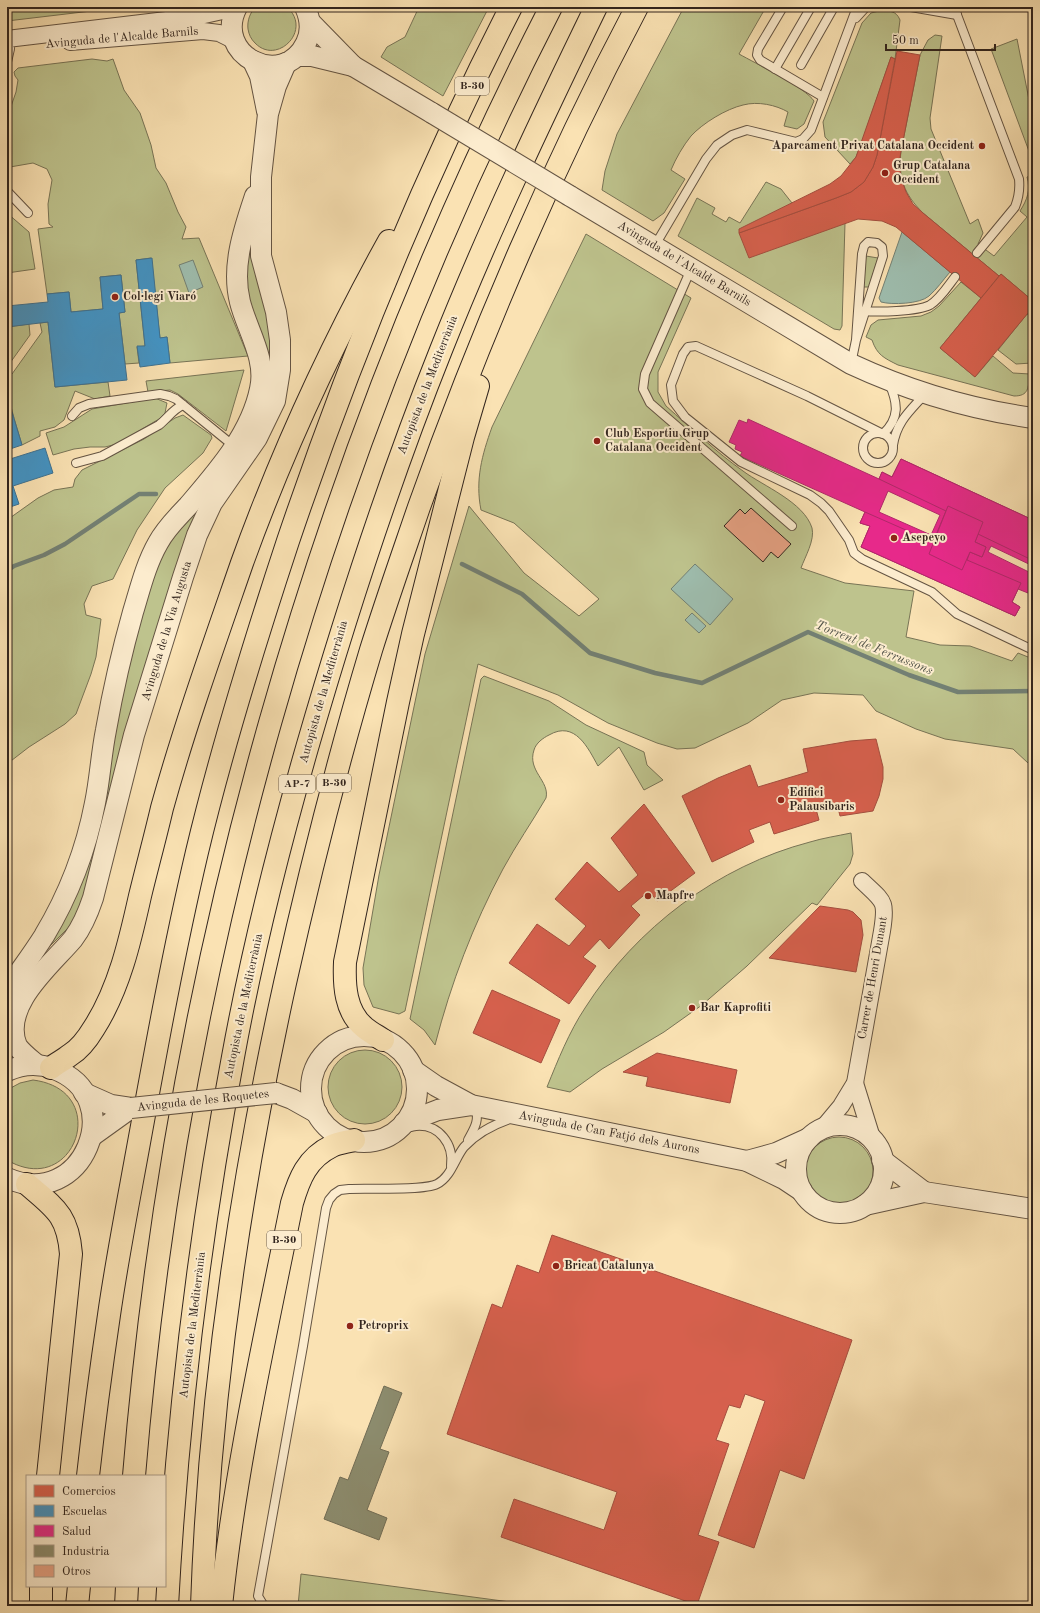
<svg xmlns="http://www.w3.org/2000/svg" width="1040" height="1613" font-family="'Old Standard TT',serif">
	<rect width="100%" height="100%" fill="#fae2b3"/>
	<filter id="stains"><feTurbulence type="fractalNoise" baseFrequency=".005" numOctaves="4"/><feColorMatrix values="0 0 0 0 .2 0 0 0 0 .09 0 0 0 0 .02 0 0 0 .5 -.17"/></filter>
	<radialGradient id="worn" r=".72"><stop offset=".6" stop-color="#630" stop-opacity="0"/><stop offset="1" stop-color="#630" stop-opacity=".3"/></radialGradient>
	<g fill="#bec38d" stroke="#787456">
		<path d="M 7,7 L 125,7 L 7,21 Z"/>
		<path d="M 256,7 L 287,7 C 313,30 277,66 255,43 C 251,39 249,35 248,29 C 247,21 250,12 256,7 Z"/>
		<path d="M 419,7 L 489,7 L 443,96 L 381,57 L 387,47 L 405,37 Z"/>
		<path d="M 684,7 L 766,7 L 739,54 C 755,63 806,88 814,101 L 804,124 L 797,129 L 784,126 L 788,112 C 776,105 758,101 743,105 C 726,109 703,123 691,136 C 683,146 676,158 671,170 L 685,179 L 664,213 L 653,221 L 602,190 L 605,171 L 617,134 Z"/>
		<path d="M 879,11 C 889,11 896,10 900,20 L 895,59 L 891,57 L 863,139 L 856,157 L 850,164 L 825,137 L 823,122 L 862,23 L 871,13 Z"/>
		<path d="M 935,35 L 942,36 L 930,118 L 931,129 L 970,224 L 978,219 L 983,233 L 978,244 L 994,256 L 1027,217 L 1020,211 C 1027,200 1031,190 1027,177 L 1033,175 L 1033,301 L 1001,274 L 999,276 L 923,213 C 904,194 898,178 901,151 L 920,55 L 928,40 Z"/>
		<path d="M 1017,39 L 1033,120 L 1033,162 L 991,49 Z"/>
		<path d="M 92,59 L 107,61 L 113,59 L 124,90 L 140,113 L 151,145 L 156,168 L 166,183 L 178,212 L 186,227 L 182,239 L 199,238 L 248,356 L 170,363 L 167,337 L 160,338 L 151,258 L 136,260 L 145,346 L 137,347 L 139,363 L 125,364 L 119,313 L 125,312 L 121,275 L 100,277 L 103,309 L 71,312 L 69,292 L 47,294 L 38,229 L 53,227 L 49,224 L 48,204 L 52,180 L 47,169 L 33,163 L 10,167 L 7,166 L 7,118 L 16,92 L 18,80 L 15,76 L 14,72 L 18,68 Z"/>
		<path d="M 766,182 L 781,189 L 792,203 L 845,223 L 842,326 L 840,330 L 834,329 L 678,236 L 697,198 L 715,208 L 712,214 L 726,222 L 729,217 L 740,223 Z"/>
		<path d="M 7,213 L 29,232 L 35,269 L 7,273 Z"/>
		<path d="M 586,234 L 691,298 L 658,372 L 658,392 L 666,406 C 691,428 716,452 743,471 C 763,486 804,502 812,528 C 815,540 805,557 801,568 L 845,583 L 914,591 L 906,637 L 940,645 L 970,646 L 1012,661 L 1018,653 L 1033,659 L 1033,757 L 1028,763 L 1013,749 L 945,739 L 916,729 L 876,711 L 863,695 L 814,693 L 782,700 L 748,723 L 695,748 L 677,749 L 657,743 L 608,723 L 558,695 L 478,664 L 405,1011 L 399,1014 L 373,1007 L 364,985 L 363,968 L 379,875 L 425,654 L 469,506 L 524,573 L 579,616 L 599,599 L 514,523 L 481,510 C 475,480 482,455 492,427 Z"/>
		<path d="M 253,235 L 270,321 L 270,383 L 250,309 L 244,271 Z"/>
		<path d="M 866,256 L 878,258 L 869,287 L 862,287 Z"/>
		<path d="M 961,282 L 981,298 L 940,348 L 975,377 L 993,356 L 1013,373 L 1030,374 C 1028,388 1029,396 1014,396 L 898,365 C 884,358 877,355 872,340 L 866,337 L 871,325 L 878,320 L 921,316 L 931,312 L 939,306 Z"/>
		<path d="M 1027,314 L 1033,319 L 1033,358 L 1032,363 L 1016,364 L 998,350 Z"/>
		<path d="M 48,322 L 55,387 L 108,382 L 110,396 L 95,399 L 75,391 L 64,420 L 55,427 L 40,431 L 40,436 L 22,445 C 15,421 7,399 7,374 L 12,374 L 42,332 L 40,323 Z"/>
		<path d="M 29,324 L 30,335 L 10,363 L 7,363 L 7,327 Z"/>
		<path d="M 244,370 L 226,431 L 178,394 L 170,390 L 148,392 L 146,381 Z"/>
		<path d="M 155,398 L 167,403 L 165,413 L 159,419 L 117,444 L 105,447 L 90,447 L 74,449 L 53,455 L 46,433 L 64,427 L 92,409 Z"/>
		<path d="M 183,415 L 211,435 L 212,438 L 203,453 L 165,488 L 137,530 L 113,579 L 92,586 L 84,604 L 86,615 L 101,619 L 96,657 L 91,674 L 76,714 L 65,724 L 29,747 L 7,764 L 7,520 L 38,498 L 54,490 L 73,487 L 75,479 L 82,470 L 144,439 L 175,418 Z"/>
		<path d="M 210,491 L 85,894 L 75,917 L 69,927 L 43,953 L 63,917 L 127,664 L 164,542 Z"/>
		<path d="M 484,676 L 549,701 L 586,725 L 644,752 L 647,765 L 663,780 L 644,790 L 619,747 L 598,766 C 588,748 575,720 549,735 C 543,738 536,743 534,750 C 527,771 550,781 546,798 C 532,822 516,845 503,869 C 473,925 451,983 435,1045 L 424,1030 L 410,1019 L 481,679 Z"/>
		<path d="M 851,833 L 853,854 L 850,864 L 817,905 L 812,903 L 747,966 L 702,1005 L 664,1032 L 602,1069 L 570,1092 L 547,1087 C 558,1060 569,1032 585,1008 C 636,928 718,866 810,842 C 823,838 837,836 851,833 Z"/>
		<circle cx="365" cy="1087" r="37"/>
		<path d="M 33,1080 C 113,1090 75,1200 7,1160 L 7,1090 L 20,1083 Z"/>
		<circle cx="839" cy="1171" r="34"/>
		<path d="M 301,1574 L 540,1606 L 298,1606 Z"/>
	</g>
	<g fill="#9ebdae" stroke="#738074">
		<path d="M 902,232 L 950,272 C 943,280 937,289 929,296 C 920,304 892,305 881,302 L 879,298 Z"/>
		<path d="M 193,260 L 203,287 L 189,293 L 179,265 Z"/>
		<path d="M 695,564 L 733,599 L 710,625 L 671,589 Z"/>
		<path d="M 692,613 L 706,626 L 699,633 L 685,620 Z"/>
	</g>
	<g fill="#d6604d" stroke="#a54e3f">
		<path d="M 897,51 L 920,55 L 901,151 L 899,164 L 901,178 L 906,192 L 913,204 L 923,213 L 999,276 L 981,298 L 896,227 L 882,221 L 858,219 L 749,258 L 739,233 L 836,198 L 851,192 L 864,182 L 873,167 L 877,155 Z"/>
		<path d="M 891,57 L 895,59 L 877,155 L 873,167 L 864,182 L 851,192 L 836,198 L 739,233 L 739,229 L 830,184 L 841,176 L 856,157 Z"/>
		<path d="M 1001,274 L 1033,301 L 1033,307 L 975,377 L 940,348 Z"/>
		<path d="M 876,739 L 883,767 L 883,779 L 879,796 L 873,811 L 840,816 L 837,804 L 816,809 L 819,820 L 774,834 L 770,822 L 749,830 L 754,842 L 712,862 L 682,796 L 718,778 L 750,765 L 758,787 L 808,772 L 803,749 L 850,741 Z"/>
		<path d="M 644,804 L 695,873 L 657,901 L 649,891 L 631,906 L 640,915 L 609,949 L 600,939 L 583,957 L 596,966 L 569,1004 L 509,963 L 537,924 L 569,946 L 586,926 L 555,899 L 587,862 L 619,892 L 638,875 L 611,838 Z"/>
		<path d="M 820,906 L 848,910 L 853,912 L 861,920 L 863,935 L 856,972 L 769,958 Z"/>
		<path d="M 492,990 L 560,1020 L 541,1063 L 473,1033 Z"/>
		<path d="M 657,1053 L 737,1070 L 730,1103 L 646,1086 L 648,1077 L 623,1072 Z"/>
		<path d="M 552,1235 L 852,1340 L 804,1479 L 780,1470 L 754,1548 L 718,1535 L 765,1401 L 745,1394 L 740,1408 L 729,1405 L 716,1440 L 729,1444 L 698,1535 L 719,1542 L 697,1605 L 501,1537 L 514,1499 L 604,1530 L 617,1492 L 447,1434 L 492,1304 L 502,1308 L 517,1265 L 539,1273 Z"/>
	</g>
	<g fill="#4393c3" stroke="#3e7292">
		<path d="M 152,258 L 160,338 L 167,337 L 170,363 L 140,367 L 137,346 L 145,346 L 136,260 Z"/>
		<path d="M 121,275 L 125,312 L 119,313 L 127,380 L 55,387 L 48,322 L 7,327 L 7,306 L 48,302 L 47,294 L 69,292 L 71,312 L 103,309 L 100,277 Z"/>
		<path d="M 12,412 L 22,445 L 7,450 L 7,414 Z"/>
		<path d="M 45,448 L 53,473 L 13,486 L 19,504 L 7,508 L 7,460 Z"/>
	</g>
	<g fill="#e7298a" stroke="#b1286a" fill-rule="evenodd">
		<path d="M 748,419 L 879,479 L 882,472 L 892,477 L 901,459 L 1033,520 L 1033,566 L 991,546 L 988,552 L 1033,574 L 1033,595 L 1018,589 L 1012,602 L 1020,607 L 1015,616 L 861,547 L 870,526 L 860,523 L 865,512 L 740,456 L 742,452 L 735,449 L 736,445 L 729,442 L 739,420 L 747,423 ZM 888,491 L 940,515 L 931,535 L 879,512 Z"/>
		<path d="M 901,459 L 1033,520 L 1032,560 L 978,534 L 975,542 L 986,547 L 982,557 L 970,552 L 967,560 L 1021,583 L 1012,602 L 1020,607 L 1015,616 L 861,547 L 870,526 L 860,523 L 865,512 L 933,542 L 946,511 L 879,479 L 882,472 L 892,477 Z"/>
		<path d="M 948,506 L 983,522 L 975,542 L 986,547 L 982,557 L 970,552 L 962,570 L 929,554 Z"/>
	</g>
	<path fill="#8c8c6e" stroke="#716d56" d="M 384,1386 L 402,1393 L 380,1449 L 389,1452 L 367,1510 L 387,1518 L 379,1540 L 324,1519 L 340,1477 L 348,1480 Z"/>
	<g fill="none" stroke-linecap="round" stroke-linejoin="round">
		<g stroke="#738074" stroke-width="4.5">
			<path d="M 462,564 L 522,594 L 590,653 L 655,673 L 702,683 L 808,632 L 909,675 L 958,692 L 1033,691"/>
			<path d="M 7,571 L 14,566 L 44,555 L 65,544 L 139,494 L 156,494"/>
		</g>
	</g>
	<path fill="#e7a284" stroke="#32251e" d="M 751,508 L 791,544 L 778,558 L 771,552 L 763,562 L 724,526 L 740,509 L 745,514 Z"/>
	<g fill="none" stroke-linecap="round" stroke-linejoin="round">
		<defs>
			<g id="service">
				<path d="M 783,7 L 758,49 L 757,55 L 760,60 L 823,97"/>
				<path d="M 911,7 L 957,15"/>
				<path d="M 954,7 L 1019,179 C 1020,189 1019,197 1015,207 L 977,253"/>
				<path d="M 856,18 L 866,7"/>
				<path d="M 7,62 L 10,49"/>
				<path d="M 801,65 L 834,7"/>
				<path d="M 775,69 L 811,7"/>
				<path d="M 7,191 L 28,213"/>
				<path d="M 654,247 L 706,159 L 717,145 L 732,135 L 747,130 L 796,142 L 803,139 L 811,130 L 857,7"/>
				<path d="M 691,269 L 645,374 L 643,389 L 650,403 L 792,526"/>
				<path d="M 862,311 C 878,312 916,312 930,305 C 940,299 948,286 955,277"/>
				<path d="M 851,364 L 856,340 L 883,256 L 882,247 L 877,243 L 868,242 L 864,246 L 862,254 L 856,340"/>
				<path d="M 889,383 C 898,403 900,418 883,434 L 807,396 L 696,346 L 688,347 L 683,354 L 671,385 L 673,401 L 685,417 L 741,462 L 810,495 L 821,503 L 829,511 L 849,540 L 854,553 L 862,559 L 932,592 L 957,614 L 1033,650"/>
				<path d="M 72,416 L 79,408 L 89,404 L 160,394 L 169,396 L 176,399 L 235,447"/>
				<circle cx="878" cy="448" r="15"/>
				<path d="M 893,445 C 897,421 910,411 925,394"/>
				<path d="M 76,463 L 102,456 L 159,425 C 168,418 173,409 183,405"/>
				<path d="M 389,1135 C 398,1131 406,1127 416,1126 C 439,1124 454,1144 451,1166"/>
				<path d="M 468,1140 C 475,1127 479,1122 476,1106"/>
				<path d="M 264,1606 L 258,1596 L 303,1346 L 326,1208 L 329,1200 L 334,1194 L 340,1190 L 349,1189 C 367,1188 423,1191 437,1184 C 451,1177 455,1158 464,1147 C 478,1132 494,1124 513,1118"/>
			</g>
			<g id="minor">
				<path d="M 7,39 L 200,16 L 236,8"/>
				<path d="M 70,42 L 203,31 L 219,33 L 235,41"/>
				<path d="M 855,1083 L 873,1141"/>
				<path d="M 821,1130 L 841,1106 L 855,1083 L 882,931 C 887,900 884,902 862,881"/>
			</g>
			<g id="tertiary">
				<path d="M 237,7 C 212,55 283,91 306,43 C 312,31 310,18 305,7"/>
				<path d="M 310,22 L 353,66 L 432,113"/>
				<path d="M 297,56 L 312,56 L 353,66"/>
				<path d="M 253,61 L 260,76 L 267,111"/>
				<path d="M 570,196 L 851,364 C 909,391 969,409 1033,418"/>
				<path d="M 7,990 C 19,972 32,955 44,936 C 68,896 86,850 95,803 C 100,779 101,755 106,730 C 113,690 122,651 133,612 C 140,589 146,564 158,543 C 166,528 177,518 188,506 C 217,472 251,434 260,389 C 267,359 247,330 240,302 C 231,266 244,229 255,196"/>
				<circle cx="364" cy="1089" r="53"/>
				<path d="M 37,1065 C 30,1059 22,1053 17,1046 C 0,1006 51,965 73,939 C 82,927 88,913 93,898 L 134,735 L 183,577 L 197,535 L 212,503 L 257,438 L 275,401 L 280,370 L 280,340 L 276,312 L 261,256 L 261,177 L 268,114 L 276,86 L 286,63"/>
				<path d="M 413,1070 L 436,1086 L 471,1105 L 747,1161 L 784,1179 L 802,1191"/>
				<path d="M 7,1071 C 22,1064 39,1063 54,1069 C 130,1097 83,1212 7,1178"/>
				<path d="M 84,1093 L 111,1105 L 131,1108"/>
				<path d="M 276,1093 L 292,1099 L 317,1113"/>
				<path d="M 404,1123 L 438,1110 L 471,1105"/>
				<circle cx="840" cy="1169" r="44"/>
				<path d="M 92,1136 L 131,1108"/>
				<path d="M 882,1160 L 924,1192"/>
				<path d="M 747,1161 L 776,1153 L 809,1138"/>
				<path d="M 865,1205 L 924,1192 L 1033,1209"/>
			</g>
			<g id="trunk">
				<path d="M 383,1040 C 377,1036 370,1032 365,1028 C 345,1012 344,985 345,962 L 398,702 L 413,634 L 463,437 L 478,386"/>
				<path d="M 51,1068 C 57,1063 64,1060 70,1055 C 80,1049 88,1038 94,1028 C 119,989 130,941 140,896 C 147,867 155,838 162,808 C 185,725 214,644 242,563 C 282,452 332,344 389,241"/>
				<path d="M 27,1184 C 55,1208 68,1215 71,1254 L 48,1476"/>
				<path d="M 88,1476 C 94,1422 101,1369 109,1315 C 117,1259 128,1203 138,1148 C 156,1049 174,950 197,852 C 222,747 254,644 288,541 C 350,358 423,179 511,7"/>
				<path d="M 41,1606 L 41,1586"/>
				<path d="M 77,1606 L 79,1586"/>
				<path d="M 202,1606 C 209,1396 240,1188 285,983 C 310,871 338,760 371,650 C 386,602 403,554 419,507 C 480,335 552,168 637,7"/>
				<path d="M 221,1606 C 235,1470 265,1337 292,1203 C 299,1179 307,1158 332,1146 C 338,1143 347,1142 354,1140"/>
			</g>
			<g id="motorway">
				<path d="M 134,1476 C 176,966 317,463 551,7"/>
				<path d="M 126,1606 L 127,1586"/>
				<path d="M 167,1606 C 177,1422 199,1238 233,1057 C 252,953 278,849 307,748 C 346,613 389,480 441,350 C 487,234 541,120 596,7"/>
			</g>
		</defs>
		<use href="#service" stroke="#645443" stroke-width="10"/>
		<use href="#minor" stroke="#645443" stroke-width="18"/>
		<use href="#tertiary" stroke="#645443" stroke-width="22"/>
		<use href="#trunk" stroke="#32251e" stroke-width="24"/>
		<use href="#motorway" stroke="#32251e" stroke-width="24"/>
		<use href="#service" stroke="#fcecce" stroke-width="8"/>
		<use href="#minor" stroke="#fcecce" stroke-width="16"/>
		<use href="#tertiary" stroke="#fcecce" stroke-width="20"/>
		<use href="#trunk" stroke="#fae2b3" stroke-width="22"/>
		<use href="#motorway" stroke="#fae2b3" stroke-width="22"/>
		<defs>
			<g id="tertiary-bridge">
				<path d="M 432,113 L 570,196"/>
				<path d="M 131,1108 L 276,1093"/>
			</g>
		</defs>
		<use href="#tertiary-bridge" stroke="#645443" stroke-width="22" stroke-linecap="butt"/>
		<use href="#tertiary-bridge" stroke="#fcecce" stroke-width="20"/>
	</g>
	<g fill="#8f2418" stroke="#fcecce" stroke-width="1.5">
		<circle cx="982" cy="146" r="4"/>
		<circle cx="885" cy="173" r="4"/>
		<circle cx="115" cy="297" r="4"/>
		<circle cx="597" cy="441" r="4"/>
		<circle cx="894" cy="538" r="4"/>
		<circle cx="781" cy="800" r="4"/>
		<circle cx="648" cy="896" r="4"/>
		<circle cx="692" cy="1008" r="4"/>
		<circle cx="556" cy="1266" r="4"/>
		<circle cx="350" cy="1326" r="4"/>
	</g>
	<g text-anchor="middle" dominant-baseline="central" stroke-width="4" stroke-linejoin="round" paint-order="stroke">
		<g fill="#fcecce" stroke="#6f6153" stroke-width="1">
			<rect x="455" y="77" width="34" height="18" rx="3"/>
			<rect x="317" y="774" width="34" height="18" rx="3"/>
			<rect x="279" y="775" width="36" height="18" rx="3"/>
			<rect x="267" y="1231" width="34" height="18" rx="3"/>
		</g>
		<g font-size="11" font-weight="bold" fill="#32251e">
			<text x="472" y="86">B-30</text>
			<text x="334" y="783">B-30</text>
			<text x="297" y="784">AP-7</text>
			<text x="284" y="1240">B-30</text>
		</g>
		<g font-size="12" fill="#32251e" stroke="#fcecce">
			<text transform="translate(122 38) rotate(-5)">Avinguda de l'Alcalde Barnils</text>
			<text transform="translate(684 264) rotate(31)">Avinguda de l'Alcalde Barnils</text>
			<text transform="translate(428 385) rotate(-69)">Autopista de la Mediterrània</text>
			<text transform="translate(167 631) rotate(-73)">Avinguda de la Via Augusta</text>
			<text transform="translate(324 692) rotate(-74)">Autopista de la Mediterrània</text>
			<text transform="translate(873 978) rotate(-80)">Carrer de Henri Dunant</text>
			<text transform="translate(244 1006) rotate(-78)">Autopista de la Mediterrània</text>
			<text transform="translate(203 1101) rotate(-6)">Avinguda de les Roquetes</text>
			<text transform="translate(609 1133) rotate(11)">Avinguda de Can Fatjó dels Aurons</text>
			<text transform="translate(193 1325) rotate(-83)">Autopista de la Mediterrània</text>
		</g>
		<g font-size="12" font-weight="bold" fill="#32251e" stroke="#fcecce" text-anchor="start">
			<text x="974" y="146" text-anchor="end">Aparcament Privat Catalana Occident</text>
			<text x="893" y="166">Grup Catalana<tspan x="893" dy="14">Occident</tspan></text>
			<text x="123" y="297">Col·legi Viaró</text>
			<text x="605" y="434">Club Esportiu Grup<tspan x="605" dy="14">Catalana Occident</tspan></text>
			<text x="902" y="538">Asepeyo</text>
			<text x="789" y="793">Edifici<tspan x="789" dy="14">Palausibaris</tspan></text>
			<text x="656" y="896">Mapfre</text>
			<text x="700" y="1008">Bar Kaprofiti</text>
			<text x="564" y="1266">Bricat Catalunya</text>
			<text x="358" y="1326">Petroprix</text>
		</g>
		<g font-size="13" font-style="italic" fill="#525349" stroke="#fcecce">
			<text transform="translate(874 648) rotate(22)">Torrent de Ferrussons</text>
		</g>
	</g>
	<rect width="1040" height="1613" fill="none" stroke="#fae2b3" stroke-width="24"/>
	<rect x="8" y="8" width="1024" height="1597" fill="none" stroke="#32251e" stroke-width="2"/>
	<rect x="12" y="12" width="1016" height="1589" fill="none" stroke="#32251e"/>
	<rect x="26" y="1475" width="140" height="112" fill="#fcecce" stroke="#ab9c88"/>
	<rect x="34" y="1485" width="20" height="12" fill="#d6604d" stroke="#ab9c88"/>
	<text x="62" y="1495" font-size="12" fill="#32251e">Comercios</text>
	<rect x="34" y="1505" width="20" height="12" fill="#4393c3" stroke="#ab9c88"/>
	<text x="62" y="1515" font-size="12" fill="#32251e">Escuelas</text>
	<rect x="34" y="1525" width="20" height="12" fill="#e7298a" stroke="#ab9c88"/>
	<text x="62" y="1535" font-size="12" fill="#32251e">Salud</text>
	<rect x="34" y="1545" width="20" height="12" fill="#8c8c6e" stroke="#ab9c88"/>
	<text x="62" y="1555" font-size="12" fill="#32251e">Industria</text>
	<rect x="34" y="1565" width="20" height="12" fill="#e7a284" stroke="#ab9c88"/>
	<text x="62" y="1575" font-size="12" fill="#32251e">Otros</text>
	<path d="M886 44v6h109v-6" fill="none" stroke="#32251e" stroke-width="2"/>
	<text x="892" y="44" font-size="12" fill="#32251e" stroke="#fcecce" stroke-width="3" paint-order="stroke">50 m</text>
	<rect width="100%" height="100%" filter="url(#stains)"/>
	<rect width="100%" height="100%" fill="url(#worn)"/>
</svg>
